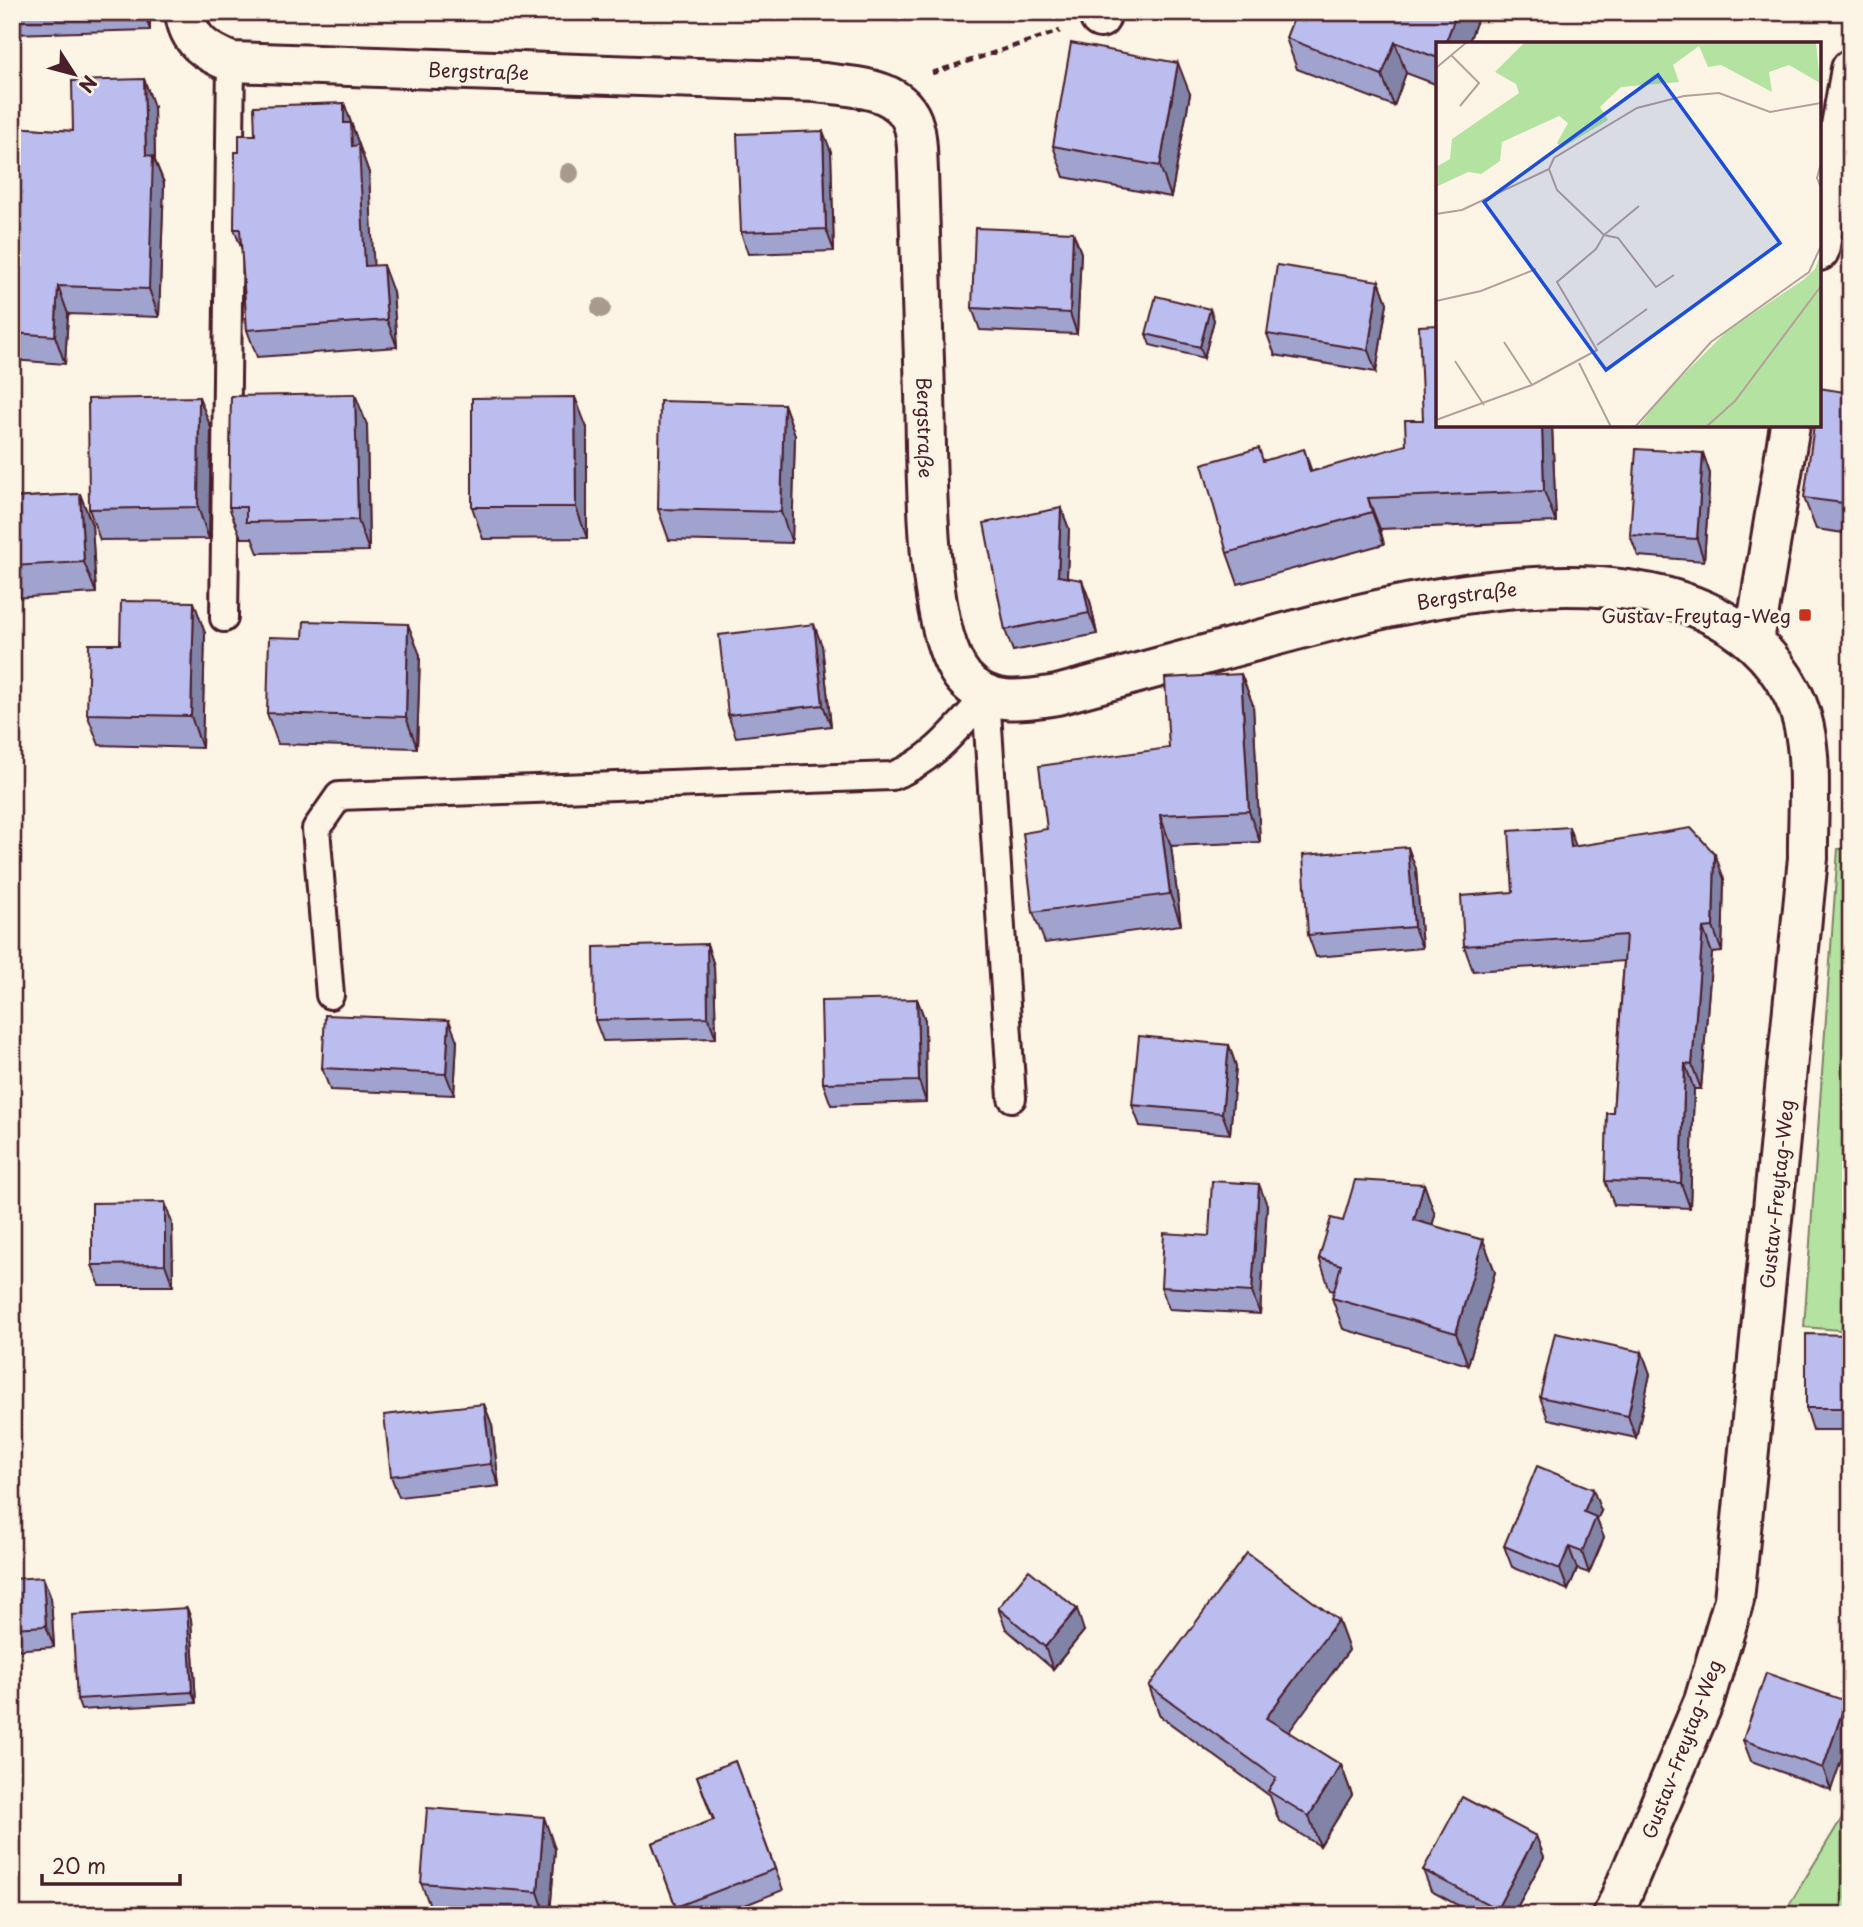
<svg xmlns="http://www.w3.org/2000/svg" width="1863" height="1927" font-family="'Playpen Sans',sans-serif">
	<rect width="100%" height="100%" fill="#fcf5e5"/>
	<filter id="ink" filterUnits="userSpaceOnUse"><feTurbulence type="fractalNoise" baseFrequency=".0143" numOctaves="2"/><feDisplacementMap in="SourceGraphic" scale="14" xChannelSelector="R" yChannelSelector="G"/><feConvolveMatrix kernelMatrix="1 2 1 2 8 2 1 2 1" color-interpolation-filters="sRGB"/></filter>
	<g filter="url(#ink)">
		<g fill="#b4e2a1" stroke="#7f8066" stroke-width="2">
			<path d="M 1851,848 L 1851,1331 L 1804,1327 L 1838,849 Z"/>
			<path d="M 1851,1803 L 1851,1915 L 1783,1915 Z"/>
		</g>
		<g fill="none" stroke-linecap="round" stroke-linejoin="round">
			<defs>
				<g id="service">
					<path d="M 224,618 L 231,62"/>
					<path d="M 986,696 L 1012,1098"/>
					<path d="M 330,995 L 316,829 L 339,796 L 892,776 C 933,761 958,727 986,696"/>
				</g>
				<g id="minor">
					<path id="s1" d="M 185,12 C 188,41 206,52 231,62 L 816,82 C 850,87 903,85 914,127 C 918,140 917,157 918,171 C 920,245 923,319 925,393 C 927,459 923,630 964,678 C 989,707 1024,700 1057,695 C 1122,677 1187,660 1252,642 C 1398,602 1700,518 1791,691 C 1817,738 1807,805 1808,858 L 1734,1600 L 1704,1701 L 1613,1915"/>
					<path d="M 1100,18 L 1102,12"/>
					<path d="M 1819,251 L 1851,69"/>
					<path d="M 1754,641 L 1790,425"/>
				</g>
			</defs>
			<use href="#service" stroke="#4a1f2b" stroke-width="32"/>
			<use href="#minor" stroke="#4a1f2b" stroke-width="44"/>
			<path stroke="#4a1f2b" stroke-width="4.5" stroke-dasharray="7 5" stroke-linecap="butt" d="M 932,73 L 1060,31"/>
			<use href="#service" stroke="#fcf5e5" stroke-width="26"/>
			<use href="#minor" stroke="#fcf5e5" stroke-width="38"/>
		</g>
		<g fill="#a89a8f">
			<circle cx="569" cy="173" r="10"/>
			<circle cx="601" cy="308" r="10"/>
		</g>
		<g fill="#a0a3cd" stroke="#4a1f2b" stroke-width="2">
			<path d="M 12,12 L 150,12 L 150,30 L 12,34 Z"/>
			<path d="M 796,12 L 900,12 L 899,21 Z"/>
			<path d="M 1296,12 L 1480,12 L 1468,44 L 1438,44 L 1438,85 L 1406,73 L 1394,106 L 1297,69 L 1286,38 Z"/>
			<path d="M 144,79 L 154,107 L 155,161 L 164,183 L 159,317 L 68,314 L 65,364 L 12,360 L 12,127 L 73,131 Z"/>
			<path d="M 1190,94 L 1171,197 L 1064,177 L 1053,146 Z"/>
			<path d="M 344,103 L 369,173 L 373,265 L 393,292 L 397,347 L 257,357 L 247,330 L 242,250 L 234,229 L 239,152 L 255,135 Z"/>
			<path d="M 831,152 L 834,251 L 748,254 L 741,232 Z"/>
			<path d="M 1073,232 L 1081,253 L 1077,334 L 980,330 L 972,308 Z"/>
			<path d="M 1379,281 L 1387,303 L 1376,372 L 1275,355 L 1267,334 Z"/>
			<path d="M 1851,285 L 1851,345 L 1843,324 Z"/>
			<path d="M 1210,309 L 1214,320 L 1204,358 L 1150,345 L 1146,334 Z"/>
			<path d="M 1851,393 L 1851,534 L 1816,529 L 1804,498 Z"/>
			<path d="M 199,397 L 211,428 L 209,539 L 100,540 L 89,509 Z"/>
			<path d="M 784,404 L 795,435 L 792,543 L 669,540 L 658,509 Z"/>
			<path d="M 367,425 L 369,551 L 258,553 L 252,538 L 241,538 L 229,507 Z"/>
			<path d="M 1552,425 L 1556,522 L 1380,529 L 1384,544 L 1238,584 L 1227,553 L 1263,460 L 1312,471 Z"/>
			<path d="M 587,428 L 587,538 L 483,539 L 472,507 Z"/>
			<path d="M 1703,453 L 1710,474 L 1704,561 L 1638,556 L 1630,535 Z"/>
			<path d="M 80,494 L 92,525 L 96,593 L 12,598 L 12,498 Z"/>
			<path d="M 1061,508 L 1069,529 L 1067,577 L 1090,601 L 1097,634 L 1013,651 L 1005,630 Z"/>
			<path d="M 205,633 L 202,748 L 99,745 L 87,714 L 120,644 Z"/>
			<path d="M 822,646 L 831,726 L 736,737 L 728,715 Z"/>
			<path d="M 420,655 L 417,748 L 278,744 L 267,713 Z"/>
			<path d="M 1241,674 L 1253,705 L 1260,842 L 1171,846 L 1181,925 L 1045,943 L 1033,912 L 1047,829 L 1169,748 Z"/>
			<path d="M 1576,846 L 1724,879 L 1722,952 L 1712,953 L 1701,1089 L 1694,1089 L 1690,1208 L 1614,1205 L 1605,1181 L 1613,1113 L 1624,961 L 1473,971 L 1464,946 L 1513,892 Z"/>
			<path d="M 1416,869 L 1422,948 L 1316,957 L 1308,935 Z"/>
			<path d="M 707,944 L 714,966 L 716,1038 L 603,1041 L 595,1020 Z"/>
			<path d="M 917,999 L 925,1020 L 926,1102 L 831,1105 L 823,1083 Z"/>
			<path d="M 457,1041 L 454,1095 L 330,1090 L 322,1068 Z"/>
			<path d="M 1229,1045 L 1236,1066 L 1230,1134 L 1140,1126 L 1132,1105 Z"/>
			<path d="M 1424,1184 L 1435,1215 L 1432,1226 L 1483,1240 L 1495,1272 L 1468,1365 L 1343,1329 L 1332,1298 L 1334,1291 L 1330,1290 L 1319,1258 L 1343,1221 Z"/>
			<path d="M 1267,1205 L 1260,1314 L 1169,1309 L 1161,1287 L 1209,1236 Z"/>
			<path d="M 172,1223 L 173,1286 L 100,1286 L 92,1265 Z"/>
			<path d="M 1851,1335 L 1851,1430 L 1813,1430 L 1806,1408 Z"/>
			<path d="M 1642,1352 L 1650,1374 L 1636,1438 L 1548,1419 L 1540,1397 Z"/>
			<path d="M 484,1404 L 492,1425 L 499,1486 L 399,1497 L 391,1476 Z"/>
			<path d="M 1601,1511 L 1597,1520 L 1604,1538 L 1589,1573 L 1577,1569 L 1568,1590 L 1512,1567 L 1504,1546 Z"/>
			<path d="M 12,1579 L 51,1598 L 54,1647 L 12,1650 Z"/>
			<path d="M 187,1608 L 191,1619 L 196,1703 L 81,1710 L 77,1699 Z"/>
			<path d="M 998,1608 L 1084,1631 L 1053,1669 L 1006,1629 Z"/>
			<path d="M 1338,1620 L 1349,1650 L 1288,1732 L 1341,1765 L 1352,1795 L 1320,1846 L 1279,1821 L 1270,1796 L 1160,1716 L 1149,1686 Z"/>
			<path d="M 1846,1701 L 1831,1790 L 1751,1761 L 1743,1740 Z"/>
			<path d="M 735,1761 L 783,1890 L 720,1915 L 679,1915 L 652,1843 L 713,1820 L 697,1776 Z"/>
			<path d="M 1536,1836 L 1544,1857 L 1513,1915 L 1476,1915 L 1431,1891 L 1423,1870 Z"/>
			<path d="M 555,1849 L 550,1915 L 433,1914 L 421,1883 Z"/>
		</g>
		<g fill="#8284a7" stroke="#4a1f2b" stroke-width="2">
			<path d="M 144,12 L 150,12 L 150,30 Z"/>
			<path d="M 896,12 L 900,12 L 899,21 Z"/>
			<path d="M 1457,12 L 1480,12 L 1468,44 L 1445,44 Z"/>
			<path d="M 1395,42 L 1406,73 L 1394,106 L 1382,75 Z"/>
			<path d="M 1178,63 L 1190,94 L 1171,197 L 1160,166 Z"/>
			<path d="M 144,79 L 154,107 L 155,161 L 164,183 L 159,317 L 149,289 Z"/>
			<path d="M 344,103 L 369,173 L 375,294 L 365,266 L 344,123 Z"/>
			<path d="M 823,131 L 831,152 L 834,251 L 826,229 Z"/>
			<path d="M 1073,232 L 1081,253 L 1077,334 L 1070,313 Z"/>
			<path d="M 383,265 L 393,292 L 397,347 L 387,320 Z"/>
			<path d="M 1379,281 L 1387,303 L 1376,372 L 1368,350 Z"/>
			<path d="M 58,286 L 68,314 L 65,364 L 55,336 Z"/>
			<path d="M 1210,309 L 1214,320 L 1204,358 L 1200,347 Z"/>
			<path d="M 355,394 L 367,425 L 369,551 L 358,520 Z"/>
			<path d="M 199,397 L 211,428 L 209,539 L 198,507 Z"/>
			<path d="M 575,397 L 587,428 L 587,538 L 576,507 Z"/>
			<path d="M 784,404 L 795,435 L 792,543 L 781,512 Z"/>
			<path d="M 1542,425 L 1552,425 L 1556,522 L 1544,491 Z"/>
			<path d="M 1304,449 L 1315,481 L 1310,472 Z"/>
			<path d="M 1703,453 L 1710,474 L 1704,561 L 1697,539 Z"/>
			<path d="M 80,494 L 92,525 L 96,593 L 84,562 Z"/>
			<path d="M 1368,498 L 1380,529 L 1384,544 L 1372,512 Z"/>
			<path d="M 1061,508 L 1069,529 L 1066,597 L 1058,576 Z"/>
			<path d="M 1082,580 L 1090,601 L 1097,634 L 1089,613 Z"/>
			<path d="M 194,602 L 205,633 L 202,748 L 191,716 Z"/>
			<path d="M 408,624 L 420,655 L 417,748 L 406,717 Z"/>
			<path d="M 814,624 L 822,646 L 831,726 L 823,705 Z"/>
			<path d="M 1241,674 L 1253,705 L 1260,842 L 1249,811 Z"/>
			<path d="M 1160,815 L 1171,846 L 1181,925 L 1170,894 Z"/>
			<path d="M 1569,827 L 1578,852 L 1571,847 Z"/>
			<path d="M 1408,847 L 1416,869 L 1422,948 L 1414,927 Z"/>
			<path d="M 1715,854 L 1724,879 L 1722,952 L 1713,927 Z"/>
			<path d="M 1703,928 L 1712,953 L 1701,1089 L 1692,1065 Z"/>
			<path d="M 707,944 L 714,966 L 716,1038 L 708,1017 Z"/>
			<path d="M 917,999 L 925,1020 L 926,1102 L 919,1081 Z"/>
			<path d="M 449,1020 L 457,1041 L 454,1095 L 446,1074 Z"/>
			<path d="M 1229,1045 L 1236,1066 L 1230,1134 L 1222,1113 Z"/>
			<path d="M 1685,1064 L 1694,1089 L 1690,1208 L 1681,1183 Z"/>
			<path d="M 1259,1184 L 1267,1205 L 1260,1314 L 1252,1292 Z"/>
			<path d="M 1424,1184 L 1435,1215 L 1425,1252 L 1414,1220 Z"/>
			<path d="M 165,1202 L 172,1223 L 173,1286 L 165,1264 Z"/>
			<path d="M 1483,1240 L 1495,1272 L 1468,1365 L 1456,1333 Z"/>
			<path d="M 1642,1352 L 1650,1374 L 1636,1438 L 1628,1416 Z"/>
			<path d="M 484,1404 L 492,1425 L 499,1486 L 491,1464 Z"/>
			<path d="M 1593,1489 L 1601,1511 L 1597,1520 L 1604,1538 L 1589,1573 L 1582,1552 L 1584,1512 Z"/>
			<path d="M 1569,1547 L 1577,1569 L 1568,1590 L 1560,1569 Z"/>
			<path d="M 43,1577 L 51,1598 L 54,1647 L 46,1626 Z"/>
			<path d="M 187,1608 L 191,1619 L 196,1703 L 192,1692 Z"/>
			<path d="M 1077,1609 L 1084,1631 L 1053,1669 L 1045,1647 Z"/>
			<path d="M 1338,1620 L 1349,1650 L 1277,1748 L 1266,1718 Z"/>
			<path d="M 1846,1701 L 1851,1714 L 1851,1732 L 1831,1790 L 1823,1768 Z"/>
			<path d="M 1341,1765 L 1352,1795 L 1320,1846 L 1309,1816 Z"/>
			<path d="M 544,1817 L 555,1849 L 550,1915 L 546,1915 L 538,1892 Z"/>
			<path d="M 1536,1836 L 1544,1857 L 1513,1915 L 1499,1915 L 1497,1909 Z"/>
		</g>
		<g fill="#babdee" stroke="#4a1f2b" stroke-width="2">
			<path d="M 1296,12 L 1457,12 L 1445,44 L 1438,44 L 1438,58 L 1395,42 L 1382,75 L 1286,38 Z"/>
			<path d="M 1071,43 L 1178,63 L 1160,166 L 1053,146 Z"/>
			<path d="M 144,79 L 146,155 L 153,156 L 149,289 L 58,286 L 55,336 L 12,333 L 12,127 L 73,131 L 72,81 Z"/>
			<path d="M 344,103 L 344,123 L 351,123 L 352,146 L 359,145 L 365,266 L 383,265 L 387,320 L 247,330 L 240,229 L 234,229 L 235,152 L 239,152 L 239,135 L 255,135 L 254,106 Z"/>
			<path d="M 823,131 L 826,229 L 741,232 L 737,134 Z"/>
			<path d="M 975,228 L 1073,232 L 1070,313 L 972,308 Z"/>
			<path d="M 1277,265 L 1379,281 L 1368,350 L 1267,334 Z"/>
			<path d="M 1851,285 L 1851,326 L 1843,324 Z"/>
			<path d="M 1156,296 L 1210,309 L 1200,347 L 1146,334 Z"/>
			<path d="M 1438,325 L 1438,425 L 1542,425 L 1544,491 L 1368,498 L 1372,512 L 1227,553 L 1202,464 L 1259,448 L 1263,461 L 1304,449 L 1310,472 L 1406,445 L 1405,420 L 1423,420 L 1419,326 Z"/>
			<path d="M 1819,388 L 1851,393 L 1851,504 L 1804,498 L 1814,425 L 1819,425 Z"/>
			<path d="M 355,394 L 358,520 L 246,522 L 246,507 L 229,507 L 231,396 Z"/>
			<path d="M 199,397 L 198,507 L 89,509 L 88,399 Z"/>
			<path d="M 575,397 L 576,507 L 472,507 L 472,398 Z"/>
			<path d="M 660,401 L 784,404 L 781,512 L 658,509 Z"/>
			<path d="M 1636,449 L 1703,453 L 1697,539 L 1630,535 Z"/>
			<path d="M 80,494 L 84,562 L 12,566 L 12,498 Z"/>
			<path d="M 1061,508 L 1058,576 L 1082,580 L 1089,613 L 1005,630 L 984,523 Z"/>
			<path d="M 121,601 L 194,602 L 191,716 L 87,714 L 89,644 L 120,644 Z"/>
			<path d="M 304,621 L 408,624 L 406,717 L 267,713 L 269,637 L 303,638 Z"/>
			<path d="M 814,624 L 823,705 L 728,715 L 719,635 Z"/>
			<path d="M 1241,674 L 1249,811 L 1160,815 L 1170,894 L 1033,912 L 1023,833 L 1047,829 L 1039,766 L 1169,748 L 1165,678 Z"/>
			<path d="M 1569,827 L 1571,847 L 1691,828 L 1715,854 L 1713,927 L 1703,928 L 1692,1065 L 1685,1064 L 1681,1183 L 1605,1181 L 1607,1113 L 1613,1113 L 1626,935 L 1464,946 L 1461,896 L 1513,892 L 1509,831 Z"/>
			<path d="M 1408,847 L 1414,927 L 1308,935 L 1303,855 Z"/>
			<path d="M 707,944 L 708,1017 L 595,1020 L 594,947 Z"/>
			<path d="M 917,999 L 919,1081 L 823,1083 L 821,1001 Z"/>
			<path d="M 325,1015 L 449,1020 L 446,1074 L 322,1068 Z"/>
			<path d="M 1139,1036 L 1229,1045 L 1222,1113 L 1132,1105 Z"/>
			<path d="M 1355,1180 L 1424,1184 L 1414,1220 L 1483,1240 L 1456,1333 L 1332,1298 L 1341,1265 L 1319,1258 L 1331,1218 L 1343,1221 Z"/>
			<path d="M 1212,1181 L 1259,1184 L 1252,1292 L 1161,1287 L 1164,1233 L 1209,1236 Z"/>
			<path d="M 165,1202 L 165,1264 L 92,1265 L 92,1203 Z"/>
			<path d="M 1555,1333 L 1642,1352 L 1628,1416 L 1540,1397 Z"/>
			<path d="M 1806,1334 L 1851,1335 L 1851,1408 L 1806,1408 Z"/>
			<path d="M 484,1404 L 491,1464 L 391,1476 L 384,1415 Z"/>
			<path d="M 1537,1466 L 1593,1489 L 1584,1512 L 1596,1517 L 1582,1552 L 1569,1547 L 1560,1569 L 1504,1546 Z"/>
			<path d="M 1247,1553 L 1338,1620 L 1266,1718 L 1341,1765 L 1309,1816 L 1268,1791 L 1276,1778 L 1149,1686 Z"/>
			<path d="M 1029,1570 L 1077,1609 L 1045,1647 L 998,1608 Z"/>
			<path d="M 43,1577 L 46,1626 L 12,1628 L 12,1579 Z"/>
			<path d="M 187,1608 L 192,1692 L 77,1699 L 72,1615 Z"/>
			<path d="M 1766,1673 L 1846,1701 L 1823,1768 L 1743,1740 Z"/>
			<path d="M 735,1761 L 775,1869 L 676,1907 L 652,1843 L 714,1820 L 697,1776 Z"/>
			<path d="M 1462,1797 L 1536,1836 L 1497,1909 L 1423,1870 Z"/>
			<path d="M 427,1808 L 544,1817 L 538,1892 L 421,1883 Z"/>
			<path d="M 330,1909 L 330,1915 L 272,1915 L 272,1912 Z"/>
		</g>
	</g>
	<rect fill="#c8321e" stroke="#fcf5e5" stroke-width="2.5" x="1798" y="608" width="14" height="14" rx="3.5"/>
	<g text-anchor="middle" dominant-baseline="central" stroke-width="7" stroke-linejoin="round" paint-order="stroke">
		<g font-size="19" fill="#4a1f2b" stroke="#fcf5e5">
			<text stroke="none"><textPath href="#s1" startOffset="320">Bergstraße</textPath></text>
			<text stroke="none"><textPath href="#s1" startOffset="1074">Bergstraße</textPath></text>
			<text stroke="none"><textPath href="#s1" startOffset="1852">Bergstraße</textPath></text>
			<text transform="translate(1776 1194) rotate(-84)">Gustav-Freytag-Weg</text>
			<text transform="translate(1681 1749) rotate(-69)">Gustav-Freytag-Weg</text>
		</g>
		<g font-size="19" fill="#4a1f2b" stroke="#fcf5e5" text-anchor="end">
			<text x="1791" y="615">Gustav-Freytag-Weg</text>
		</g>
	</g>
	<g transform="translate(1436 42)">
		<rect width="385" height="385" fill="#fcf5e5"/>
		<path d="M 89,0 L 380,0 L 384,41 L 353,23 L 333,30 L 336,50 L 285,23 L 272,25 L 263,4 L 237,23 L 243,40 L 185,45 L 164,65 L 172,78 L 126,106 L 121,101 L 132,81 L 123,74 L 66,100 L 64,119 L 45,132 L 32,130 L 0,145 L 0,125 L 14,117 L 16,97 L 83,51 L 80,42 L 59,30 ZM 385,211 L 385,385 L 202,385 L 228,352 L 291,289 L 367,238 L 379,227 Z" fill="#b4e2a1"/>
		<path fill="none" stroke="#b59f9b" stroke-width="2" d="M 15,13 L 43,41 L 24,64M 0,26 L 31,0M 385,121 L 381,136 L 385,146M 0,172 L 26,168 L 113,127M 168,193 L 182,196 L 220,245 L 238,233M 168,193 L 203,164M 0,259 L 45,249 L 100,227M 68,300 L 96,343M 161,303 L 211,267M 19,319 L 48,363M 143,321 L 175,385M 0,378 L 96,343 L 161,308 L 121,240 L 160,207 L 168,193 L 121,148 L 113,127 L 118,116 L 201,66 L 248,54 L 283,51 L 334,70 L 385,61M 199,385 L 275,300 L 373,230 L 385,204M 270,385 L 299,359 L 385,244"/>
		<path fill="#1d4ed8" fill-opacity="0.15" stroke="#1d4ed8" stroke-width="3.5" d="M 222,33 L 344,201 L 170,328 L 48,160 Z"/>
		<rect width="385" height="385" fill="none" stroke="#4a1f2b" stroke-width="3.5"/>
	</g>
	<rect width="1863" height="1927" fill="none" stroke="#fcf5e5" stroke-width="42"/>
	<rect x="21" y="21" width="1821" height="1885" fill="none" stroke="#4a1f2b" stroke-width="2.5" filter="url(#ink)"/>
	<g transform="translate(74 74) rotate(126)" stroke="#fcf5e5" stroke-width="5" paint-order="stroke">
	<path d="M0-5L12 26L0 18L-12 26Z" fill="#4a1f2b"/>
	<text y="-10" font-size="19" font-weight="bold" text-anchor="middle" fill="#4a1f2b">N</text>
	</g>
	<path d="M42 1874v10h138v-10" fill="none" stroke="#4a1f2b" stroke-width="3.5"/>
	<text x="52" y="1874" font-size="21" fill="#4a1f2b" stroke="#fcf5e5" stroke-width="5" paint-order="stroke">20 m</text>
</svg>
